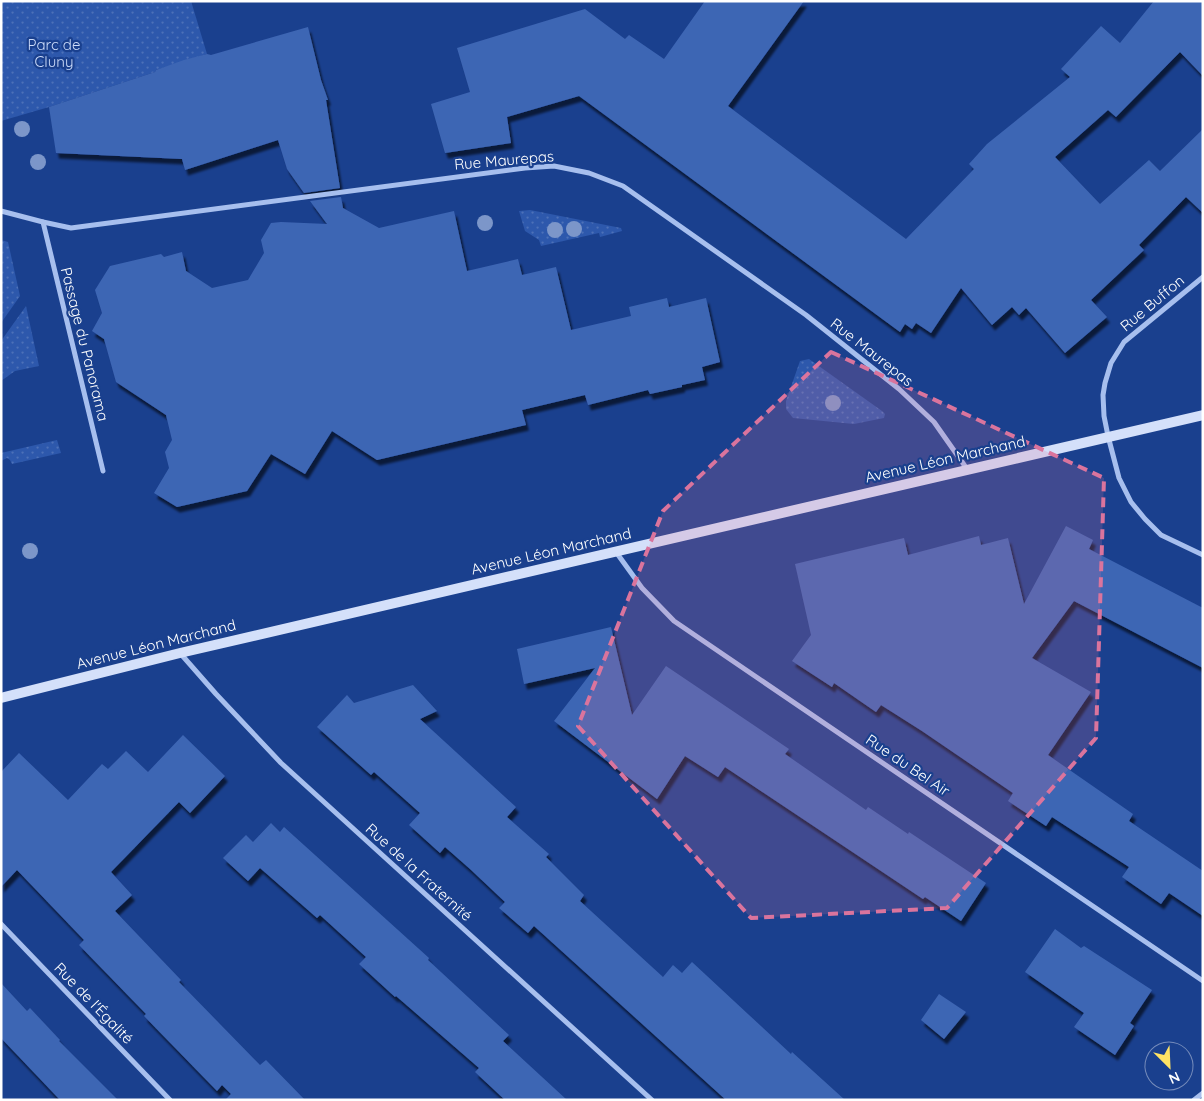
<svg xmlns="http://www.w3.org/2000/svg" width="1204" height="1101" font-family="Quicksand,sans-serif">
	<defs>
		<pattern id="grass-dots" width="8" height="8" patternUnits="userSpaceOnUse" patternTransform="scale(1.25)"><rect width="8" height="8" fill="#2d58ac"/><path d="M2 2h.1M6 6h.1" fill="none" stroke="#4c71b8" stroke-width="1.8" stroke-linecap="round"/></pattern>
		<filter id="shadow"><feDropShadow dx="3" dy="5.5" stdDeviation="1" flood-color="#0009"/></filter>
	</defs>
	<rect width="100%" height="100%" fill="#1a408e"/>
	<g fill="url(#grass-dots)">
		<path d="M 1,1 L 191,1 L 207,54 L 156,70 L 155,72 L 49,107 L 1,121 Z"/>
		<path d="M 530,210 L 621,228 L 622,231 L 600,237 L 599,233 L 541,246 L 539,240 L 525,231 L 519,211 Z"/>
		<path d="M 1,240 L 8,242 L 20,296 L 1,323 Z"/>
		<path d="M 26,306 L 39,366 L 15,371 L 1,381 L 1,341 Z"/>
		<path d="M 809,359 L 882,411 L 885,414 L 884,418 L 854,424 L 793,418 L 786,409 L 786,401 L 800,361 Z"/>
		<path d="M 57,440 L 61,453 L 12,464 L 10,460 L 7,458 L 1,461 L 1,453 Z"/>
	</g>
	<g fill="#3e66b4" filter="url(#shadow)">
		<path d="M 705,1 L 804,1 L 728,106 L 906,239 L 974,169 L 969,164 L 987,144 L 1070,77 L 1061,69 L 1101,26 L 1120,43 L 1154,1 L 1203,1 L 1203,76 L 1180,52 L 1116,117 L 1108,110 L 1055,157 L 1100,204 L 1149,160 L 1160,171 L 1203,129 L 1203,213 L 1186,197 L 1139,245 L 1144,250 L 1091,300 L 1107,317 L 1065,353 L 1026,308 L 1019,315 L 1012,307 L 992,325 L 961,288 L 931,333 L 916,323 L 912,329 L 905,324 L 900,332 L 579,96 L 507,117 L 511,143 L 445,153 L 431,104 L 470,92 L 457,48 L 585,9 L 625,39 L 629,35 L 664,59 Z"/>
		<path d="M 308,27 L 321,80 L 328,100 L 326,100 L 340,188 L 304,193 L 287,169 L 278,140 L 185,170 L 182,159 L 56,153 L 49,107 L 155,72 L 156,70 L 184,60 L 207,54 L 211,55 Z"/>
		<path d="M 341,197 L 343,208 L 379,228 L 454,211 L 467,271 L 518,259 L 522,275 L 556,267 L 571,330 L 631,316 L 629,307 L 667,298 L 669,307 L 706,298 L 720,362 L 702,367 L 705,380 L 682,385 L 682,387 L 650,394 L 648,390 L 588,405 L 585,395 L 522,410 L 526,425 L 377,460 L 332,431 L 305,474 L 271,454 L 247,491 L 177,507 L 154,493 L 169,468 L 165,452 L 172,440 L 166,415 L 116,382 L 104,339 L 92,331 L 102,313 L 95,290 L 110,266 L 161,254 L 164,257 L 182,252 L 186,271 L 212,288 L 248,280 L 264,253 L 261,240 L 271,223 L 281,222 L 327,224 L 310,201 Z"/>
		<path d="M 1066,526 L 1093,540 L 1089,549 L 1203,608 L 1203,668 L 1074,601 L 1032,658 L 1091,692 L 1048,755 L 1133,814 L 1129,821 L 1203,871 L 1203,916 L 1169,893 L 1161,904 L 1122,877 L 1129,867 L 1052,817 L 1046,826 L 1008,801 L 1013,793 L 922,731 L 881,705 L 876,712 L 834,683 L 832,687 L 792,661 L 811,635 L 795,564 L 904,538 L 908,555 L 979,536 L 981,545 L 1008,538 L 1024,604 Z"/>
		<path d="M 611,627 L 632,715 L 666,666 L 789,749 L 785,754 L 866,810 L 868,807 L 908,834 L 909,832 L 986,883 L 961,921 L 925,897 L 923,899 L 725,767 L 718,777 L 685,756 L 657,799 L 554,721 L 595,668 L 524,684 L 517,649 Z"/>
		<path d="M 413,685 L 437,711 L 420,719 L 516,807 L 507,817 L 549,854 L 546,857 L 584,895 L 580,901 L 663,977 L 673,965 L 682,973 L 692,962 L 791,1054 L 792,1052 L 845,1100 L 726,1100 L 534,926 L 528,933 L 499,908 L 505,902 L 470,869 L 445,847 L 440,853 L 409,825 L 420,813 L 374,772 L 371,775 L 317,727 L 347,695 L 354,703 Z"/>
		<path d="M 183,735 L 225,776 L 190,813 L 179,802 L 111,872 L 132,895 L 115,911 L 181,980 L 179,982 L 260,1065 L 266,1060 L 305,1100 L 225,1100 L 231,1094 L 222,1085 L 217,1091 L 144,1016 L 146,1014 L 79,945 L 84,940 L 17,870 L 1,887 L 1,772 L 19,753 L 68,800 L 102,764 L 108,769 L 126,751 L 148,772 Z"/>
		<path d="M 271,823 L 280,832 L 284,827 L 429,958 L 428,960 L 509,1035 L 503,1041 L 567,1100 L 505,1100 L 475,1072 L 479,1068 L 396,996 L 395,997 L 359,964 L 366,957 L 320,915 L 317,918 L 260,868 L 248,881 L 223,858 L 246,835 L 253,842 Z"/>
		<path d="M 1055,929 L 1081,948 L 1084,946 L 1152,990 L 1130,1023 L 1134,1026 L 1115,1055 L 1074,1027 L 1084,1013 L 1025,972 Z"/>
		<path d="M 1,983 L 27,1011 L 30,1008 L 60,1040 L 59,1041 L 118,1100 L 60,1100 L 1,1038 Z"/>
		<path d="M 939,994 L 966,1012 L 944,1039 L 921,1020 Z"/>
	</g>
	<g fill="none" stroke-linecap="round" stroke-linejoin="round">
		<g stroke="#a7bfee" stroke-width="5">
			<path d="M 1,211 L 43,222 L 71,228 L 525,168 L 554,166 L 589,173 L 623,186 L 806,315 L 899,389 L 934,422 L 967,469"/>
			<path d="M 43,222 L 103,471"/>
			<path d="M 1203,277 L 1124,342 L 1111,363 L 1105,383 L 1103,395 L 1104,416 L 1108,436 L 1119,478 L 1131,502 L 1145,519 L 1161,535 L 1203,555"/>
			<path d="M 616,552 L 642,588 L 674,621 L 1203,981"/>
			<path d="M 180,653 L 216,694 L 281,763 L 652,1100"/>
			<path d="M 1,924 L 170,1100"/>
			<path d="M 1194,1100 L 1203,1093"/>
		</g>
		<path stroke="#d4e0fa" stroke-width="10" d="M 1,698 L 180,653 L 1203,415"/>
	</g>
	<g fill="#7c96c9">
		<circle cx="22" cy="129" r="8"/>
		<circle cx="38" cy="162" r="8"/>
		<circle cx="485" cy="223" r="8"/>
		<circle cx="574" cy="229" r="8"/>
		<circle cx="555" cy="230" r="8"/>
		<circle cx="833" cy="403" r="8"/>
		<circle cx="30" cy="551" r="8"/>
	</g>
	<path fill="#da749d" fill-opacity="0.2" stroke="#da749d" stroke-width="4" stroke-dasharray="10 6" stroke-linejoin="round" d="M 831,352 L 1104,478 L 1096,738 L 947,908 L 751,918 L 578,726 L 663,511 Z"/>
	<g text-anchor="middle" dominant-baseline="central" stroke-width="4.5" stroke-linejoin="round" paint-order="stroke">
		<g font-size="15" fill="#cddcfa" stroke="#1a408e">
			<text x="54" y="44">Parc de<tspan x="54" dy="17">Cluny</tspan></text>
		</g>
		<g font-size="15" fill="#fff" stroke="#1a408e">
			<text transform="translate(504 160) rotate(-5)">Rue Maurepas</text>
			<text transform="translate(1152 303) rotate(-40)">Rue Buffon</text>
			<text transform="translate(85 344) rotate(76)">Passage du Panorama</text>
			<text transform="translate(872 352) rotate(38)">Rue Maurepas</text>
			<text transform="translate(945 459) rotate(-13)">Avenue Léon Marchand</text>
			<text transform="translate(551 551) rotate(-13)">Avenue Léon Marchand</text>
			<text transform="translate(156 644) rotate(-14)">Avenue Léon Marchand</text>
			<text transform="translate(908 765) rotate(34)">Rue du Bel Air</text>
			<text transform="translate(419 872) rotate(42)">Rue de la Fraternité</text>
			<text transform="translate(94 1003) rotate(46)">Rue de l'Égalité</text>
		</g>
	</g>
	<rect width="1204" height="1101" fill="none" stroke="#ffffff" stroke-width="5"/>
	<g transform="translate(1169 1066) rotate(156)"><circle r="24" fill="#1a408e" stroke="#768cbb"/>
	<path d="M0-4L9 19L0 12L-9 19Z" fill="#ffe364"/>
	<text y="-8" font-size="14" font-weight="bold" text-anchor="middle" fill="#ffffff">N</text>
	</g>
</svg>
